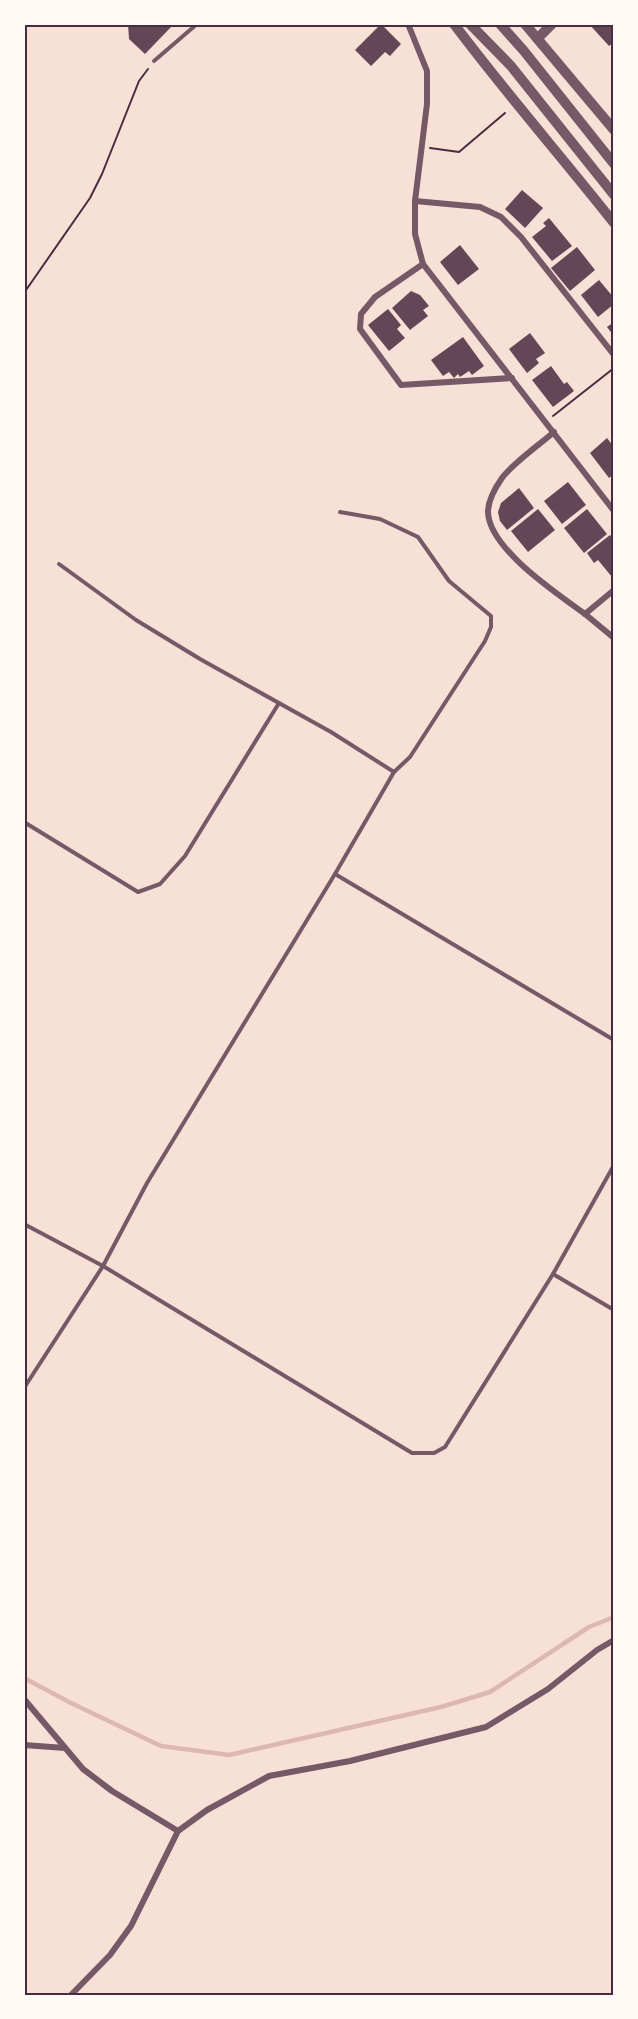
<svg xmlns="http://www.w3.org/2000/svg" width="638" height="2019" font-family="'Times New Roman',serif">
	<rect width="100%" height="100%" fill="#f7e1d7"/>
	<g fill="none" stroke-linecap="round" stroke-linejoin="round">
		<path stroke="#dcb8b0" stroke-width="4.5" d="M 24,1678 L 71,1703 L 161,1746 L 229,1755 L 441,1707 L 490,1692 L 589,1627 L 614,1617"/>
	</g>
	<g fill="#644757">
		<path d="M 128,24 L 169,24 L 172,26 L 145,54 L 129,39 Z"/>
		<path d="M 381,24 L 401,44 L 390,56 L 385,52 L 371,66 L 355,50 Z"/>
		<path d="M 589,24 L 614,24 L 614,42 L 609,46 Z"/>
		<path d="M 522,190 L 543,208 L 525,228 L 505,209 Z"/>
		<path d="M 549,218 L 572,246 L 552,261 L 532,237 L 546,226 L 543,223 Z"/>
		<path d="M 460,245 L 479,269 L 458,285 L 440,262 Z"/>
		<path d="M 577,247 L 595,270 L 570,291 L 551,268 Z"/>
		<path d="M 599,280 L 614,298 L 614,304 L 598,317 L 581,295 Z"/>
		<path d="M 411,291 L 420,295 L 429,306 L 423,310 L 428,316 L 410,330 L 392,308 Z"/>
		<path d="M 388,309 L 401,325 L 397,329 L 405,338 L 389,351 L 368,325 Z"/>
		<path d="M 614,322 L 614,336 L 607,327 Z"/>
		<path d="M 530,333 L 545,353 L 536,359 L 539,363 L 527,373 L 509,349 Z"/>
		<path d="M 463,337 L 484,366 L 472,375 L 469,371 L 460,377 L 458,374 L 454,378 L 449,372 L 443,376 L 431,360 Z"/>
		<path d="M 551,366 L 564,384 L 567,382 L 574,391 L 553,407 L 532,380 Z"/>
		<path d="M 607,438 L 614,447 L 614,474 L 609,478 L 590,453 Z"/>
		<path d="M 568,482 L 586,505 L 562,524 L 544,501 Z"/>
		<path d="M 519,488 L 534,508 L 507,530 L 500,521 L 498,512 L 501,503 Z"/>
		<path d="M 538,509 L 555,530 L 528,552 L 511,531 Z"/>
		<path d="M 587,509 L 607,534 L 584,553 L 564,528 Z"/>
		<path d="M 610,535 L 614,540 L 614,575 L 612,577 L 598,560 L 594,563 L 587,553 Z"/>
	</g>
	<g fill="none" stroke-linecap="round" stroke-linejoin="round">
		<g stroke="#4a2c40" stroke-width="2">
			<path d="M 430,148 L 459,152 L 505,113"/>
			<path d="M 24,293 L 90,198 L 102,174 L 139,81 L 148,69"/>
			<path d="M 553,416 L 614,368"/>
		</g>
		<g stroke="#755966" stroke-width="4">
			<path d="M 154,61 L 197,24"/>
			<path d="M 59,564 L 136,620 L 200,659 L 331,732 L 394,772"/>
			<path d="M 24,822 L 138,892 L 160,884 L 185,856 L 279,703"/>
			<path d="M 335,874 L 614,1040"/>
			<path d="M 24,1224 L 103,1266 L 412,1453 L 434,1453 L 445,1447 L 553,1274 L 614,1165"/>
			<path d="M 553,1274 L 614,1310"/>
			<path d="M 24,1388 L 103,1266 L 147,1183 L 335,874 L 394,772 L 410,757 L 485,641 L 491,627 L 491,616 L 449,581 L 418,537 L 380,519 L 340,512"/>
		</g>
		<g stroke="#755966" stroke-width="6">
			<path d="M 408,24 L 427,71 L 427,104 L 415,201 L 415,234 L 423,264 L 614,511"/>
			<path d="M 415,201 L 480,207 L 501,217 L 521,237 L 614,355"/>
			<path d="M 423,264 L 375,297 L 361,314 L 360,329 L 401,385 L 512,378"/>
			<path d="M 554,432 C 539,445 513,463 502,478 C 495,488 488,500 488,512 C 489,549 558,594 585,614"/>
			<path d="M 614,590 L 585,614 L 614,638"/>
			<path d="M 24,1699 L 83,1769 L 112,1791 L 178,1831"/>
			<path d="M 24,1745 L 65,1748"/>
			<path d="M 71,1995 L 110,1955 L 131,1926 L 178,1831 L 207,1810 L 269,1776 L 350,1761 L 486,1727 L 548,1689 L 597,1650 L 614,1640"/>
		</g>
		<g stroke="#755966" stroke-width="10">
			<path d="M 454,24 C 505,92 561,156 614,223"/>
			<path d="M 470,24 L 511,66 L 614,195"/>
			<path d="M 500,24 L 524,51 L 614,164"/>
			<path d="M 525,24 L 614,130"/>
			<path d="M 538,38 L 552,24"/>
		</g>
	</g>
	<rect width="638" height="2019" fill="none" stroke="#fffaf5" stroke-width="51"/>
	<rect x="26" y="26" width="586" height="1968" fill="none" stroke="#4a2c40" stroke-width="2"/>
</svg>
